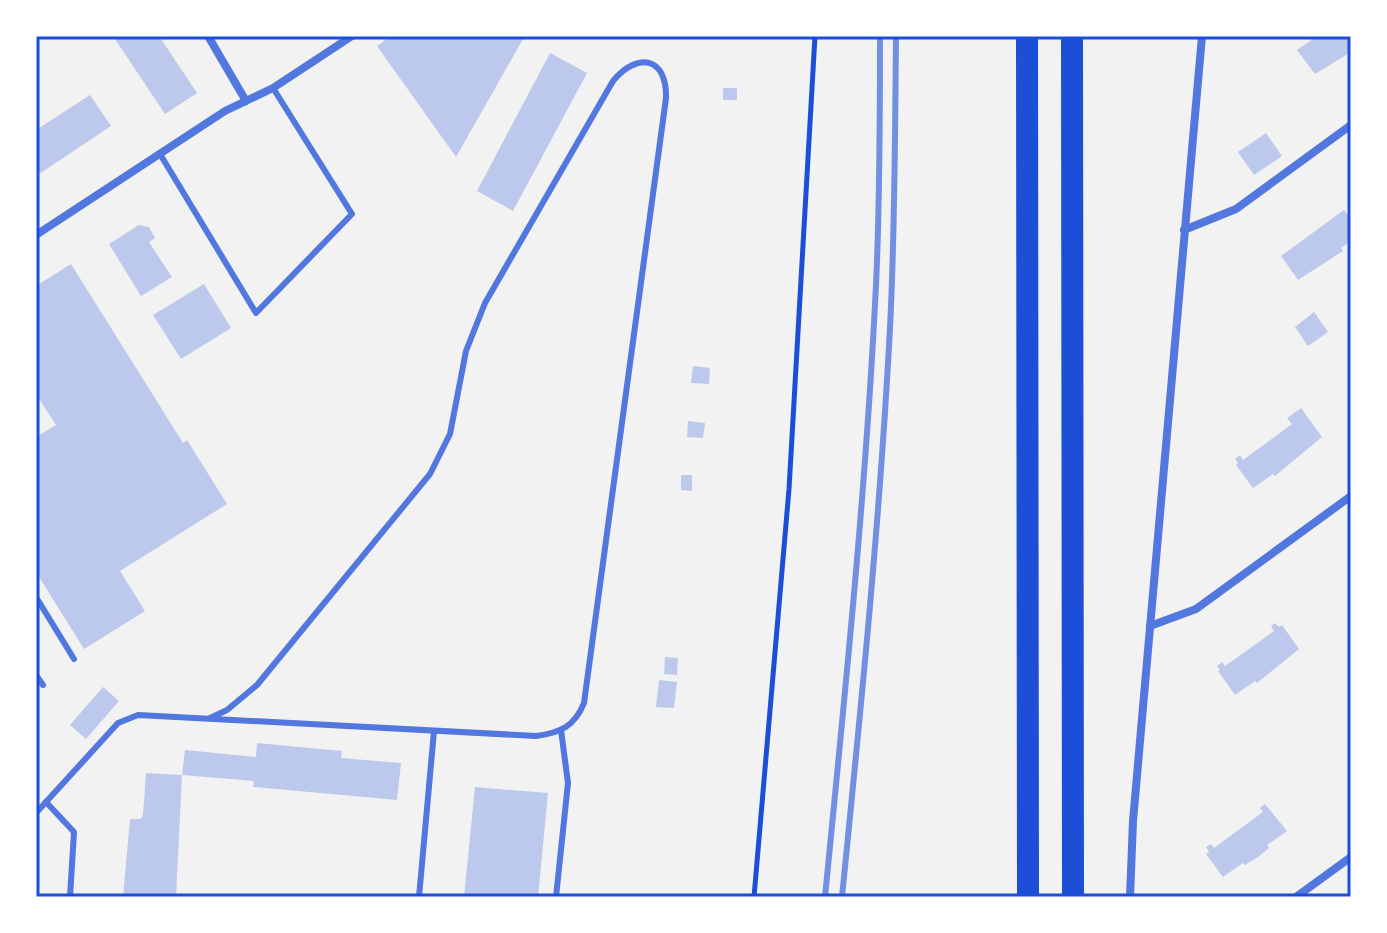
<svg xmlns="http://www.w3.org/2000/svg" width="1387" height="933" font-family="Ubuntu,sans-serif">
	<rect width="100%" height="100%" fill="#f2f2f2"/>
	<g fill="#bdc9ec">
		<path d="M 113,36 L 159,36 L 197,93 L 165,114 Z"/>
		<path d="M 391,36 L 521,36 L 523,39 L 456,157 L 377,46 Z"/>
		<path d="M 1317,36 L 1351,36 L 1351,52 L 1315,74 L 1297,50 Z"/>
		<path d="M 550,53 L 587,73 L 513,211 L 477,191 Z"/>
		<rect x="723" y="88" width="14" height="12"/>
		<path d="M 90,95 L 111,126 L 36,176 L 36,130 Z"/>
		<path d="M 1266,133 L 1282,156 L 1254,175 L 1238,152 Z"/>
		<path d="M 1344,210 L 1351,219 L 1351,241 L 1341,248 L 1343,251 L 1298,280 L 1281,256 Z"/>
		<path d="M 139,225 L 149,227 L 155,238 L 149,242 L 172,277 L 141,296 L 109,244 Z"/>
		<path d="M 71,264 L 183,443 L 187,440 L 227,504 L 120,571 L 145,611 L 84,649 L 36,572 L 36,437 L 56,425 L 36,394 L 36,286 Z"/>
		<path d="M 204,284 L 231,328 L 181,359 L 153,315 Z"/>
		<path d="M 1314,312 L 1328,332 L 1308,346 L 1295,327 Z"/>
		<path d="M 693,366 L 710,368 L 709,384 L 691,383 Z"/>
		<path d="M 1301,408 L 1322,437 L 1275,476 L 1273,474 L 1253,488 L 1236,465 L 1238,463 L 1235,459 L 1240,455 L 1243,460 L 1292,424 L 1287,418 Z"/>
		<path d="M 688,421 L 705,423 L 703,438 L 687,437 Z"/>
		<path d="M 681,475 L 692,475 L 692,491 L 681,490 Z"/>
		<path d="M 1275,623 L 1279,627 L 1282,625 L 1299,649 L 1257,683 L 1255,681 L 1235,695 L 1218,671 L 1220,670 L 1217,666 L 1222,662 L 1225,666 L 1274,631 L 1271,626 Z"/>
		<path d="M 665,657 L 678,658 L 677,675 L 664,674 Z"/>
		<path d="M 659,680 L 677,682 L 674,708 L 656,707 Z"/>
		<path d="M 103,687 L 119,701 L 86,739 L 70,725 Z"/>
		<path d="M 257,743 L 342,751 L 341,758 L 401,763 L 397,800 L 253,787 L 254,781 L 182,775 L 185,750 L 256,757 Z"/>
		<path d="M 146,773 L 182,775 L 176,897 L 123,897 L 130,819 L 141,819 L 143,815 Z"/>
		<path d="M 475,787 L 548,793 L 538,897 L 464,897 Z"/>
		<path d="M 1265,804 L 1287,831 L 1267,845 L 1269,848 L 1258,857 L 1245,865 L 1243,863 L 1223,877 L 1206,854 L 1209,852 L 1206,847 L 1211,844 L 1214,848 L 1263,812 L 1260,808 Z"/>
	</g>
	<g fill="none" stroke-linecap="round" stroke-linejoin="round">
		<path stroke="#1d4ed8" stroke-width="5" d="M 754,897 L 789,489 L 815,36"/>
		<g stroke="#5277de" stroke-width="6">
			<path d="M 160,154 L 256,313 L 352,214 L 273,88"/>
			<path d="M 36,597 L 74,659"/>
			<path d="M 36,675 L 43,685"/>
			<path d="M 46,802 L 74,832 L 70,897"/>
			<path d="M 36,813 L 118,723 L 138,715 L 536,736 C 560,733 575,726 584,703 L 666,98 C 667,56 637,52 613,81 L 485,303 L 466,351 L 450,434 L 430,474 L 257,685 L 227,710 L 210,718"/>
			<path d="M 419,897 L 434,731"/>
			<path d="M 556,897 L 568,783 L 561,730"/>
		</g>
		<g stroke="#5277de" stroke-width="8">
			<path d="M 208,36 L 246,101"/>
			<path d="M 1184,230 L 1236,209 L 1351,125"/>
			<path d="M 36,235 L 225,111 L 273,88 L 352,36"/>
			<path d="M 1150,626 L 1196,609 L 1351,496"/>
			<path d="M 1130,897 L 1133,821 L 1202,36"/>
			<path d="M 1296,897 L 1351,857"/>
		</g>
		<g stroke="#1d4ed8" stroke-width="22">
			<path d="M 1027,36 L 1028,897"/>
			<path d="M 1072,36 L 1073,897"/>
		</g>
		<g stroke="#7290e2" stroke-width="6">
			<path d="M 825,897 C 845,693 866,490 876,285 C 880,202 880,119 880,36"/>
			<path d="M 842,897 C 861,707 880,518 890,328 C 895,231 895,133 896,36"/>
		</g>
	</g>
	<rect width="1387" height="933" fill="none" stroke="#ffffff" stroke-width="76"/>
	<rect x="38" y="38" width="1311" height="857" fill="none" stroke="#1d4ed8" stroke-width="3"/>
</svg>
